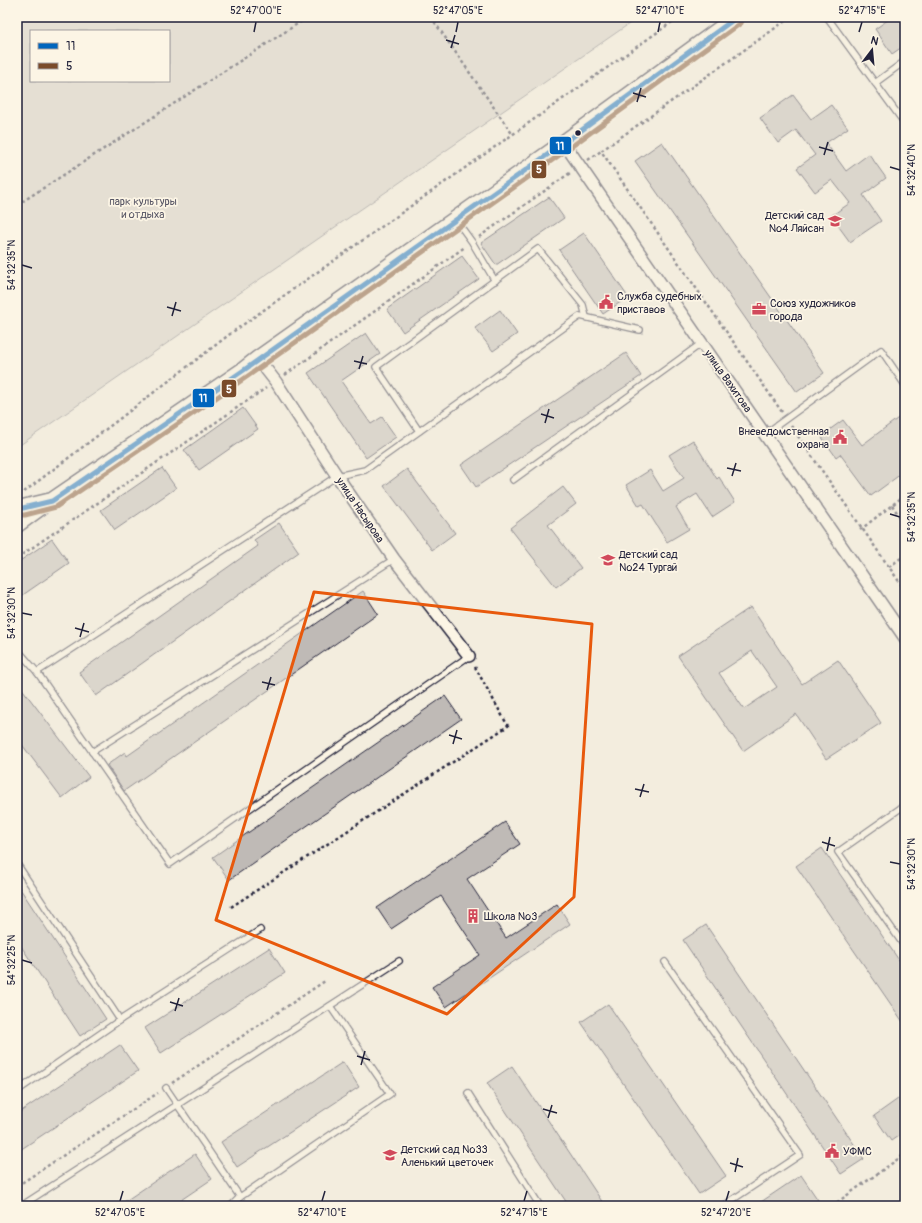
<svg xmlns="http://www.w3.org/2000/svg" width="922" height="1223" font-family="Pangolin,sans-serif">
	<rect width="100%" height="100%" fill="#f3edde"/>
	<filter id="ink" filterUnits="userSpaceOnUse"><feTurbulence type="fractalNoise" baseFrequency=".025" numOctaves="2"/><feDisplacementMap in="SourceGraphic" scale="8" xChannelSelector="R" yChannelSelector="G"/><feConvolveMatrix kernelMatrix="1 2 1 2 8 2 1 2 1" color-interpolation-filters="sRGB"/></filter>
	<g filter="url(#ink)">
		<path fill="#d4cfc6" stroke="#7b7880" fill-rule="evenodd" d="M 17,17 L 639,17 L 17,447 ZM 31,31 L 169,31 L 169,81 L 31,81 Z"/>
		<g fill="#bfbab6" stroke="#22223b" fill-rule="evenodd">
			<path d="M 892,17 L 905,17 L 905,45 L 892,54 L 875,29 Z"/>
			<path d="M 793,95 L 811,119 L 831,105 L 848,128 L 826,143 L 846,171 L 869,154 L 886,178 L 863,195 L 881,221 L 850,242 L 831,216 L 850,203 L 832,180 L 815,192 L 797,168 L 815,155 L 796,130 L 778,143 L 760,118 Z"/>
			<path d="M 662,142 L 824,373 L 797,392 L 635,161 Z"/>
			<path d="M 549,197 L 564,218 L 496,265 L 481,243 Z"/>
			<path d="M 584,233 L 628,297 L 603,314 L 559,250 Z"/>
			<path d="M 462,256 L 479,279 L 403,332 L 387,309 Z"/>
			<path d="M 500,310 L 517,334 L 493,351 L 475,328 Z"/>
			<path d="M 366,333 L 380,354 L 341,381 L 371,424 L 382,417 L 396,437 L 366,458 L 308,373 Z"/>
			<path d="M 626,353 L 641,376 L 476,487 L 461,465 Z"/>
			<path d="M 243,408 L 258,429 L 199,470 L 184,450 Z"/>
			<path d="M 905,413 L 905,471 L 871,496 L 840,454 L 836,457 L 821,436 L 843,420 L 862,445 Z"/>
			<path d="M 693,440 L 717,479 L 719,477 L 735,502 L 712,517 L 697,494 L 676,507 L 689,529 L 667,542 L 643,504 L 639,506 L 626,485 L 650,470 L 663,491 L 684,478 L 669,455 Z"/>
			<path d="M 162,468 L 176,488 L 115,530 L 101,510 Z"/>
			<path d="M 407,469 L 455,533 L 432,550 L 384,486 Z"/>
			<path d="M 563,487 L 576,504 L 548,525 L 581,568 L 556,587 L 510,528 Z"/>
			<path d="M 279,523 L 299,552 L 96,696 L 79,672 L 258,546 L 254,540 Z"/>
			<path d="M 52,539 L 69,563 L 17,599 L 17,563 Z"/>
			<path d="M 363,591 L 378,614 L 124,791 L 107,765 L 125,752 L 127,756 Z"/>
			<path d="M 751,607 L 802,684 L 838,660 L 881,723 L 826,759 L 796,714 L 743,751 L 678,656 ZM 752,651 L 777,687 L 744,709 L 719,673 Z"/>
			<path d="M 17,682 L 89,777 L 62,798 L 17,738 Z"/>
			<path d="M 445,696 L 461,719 L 229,880 L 213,857 Z"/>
			<path d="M 505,822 L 520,844 L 467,879 L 506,938 L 557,904 L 570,924 L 446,1007 L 432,987 L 480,955 L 441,896 L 391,929 L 377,908 Z"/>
			<path d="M 822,848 L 905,969 L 905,1025 L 796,866 Z"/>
			<path d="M 17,884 L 106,1019 L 80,1036 L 17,940 Z"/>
			<path d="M 706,925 L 864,1159 L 841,1174 L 683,940 Z"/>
			<path d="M 269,948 L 285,973 L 161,1053 L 145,1028 Z"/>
			<path d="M 608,1004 L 726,1176 L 699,1194 L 581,1022 Z"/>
			<path d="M 120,1045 L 138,1071 L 17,1152 L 17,1114 Z"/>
			<path d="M 343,1062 L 359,1087 L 237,1167 L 221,1142 Z"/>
			<path d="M 512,1066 L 605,1206 L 569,1206 L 487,1083 Z"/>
			<path d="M 905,1094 L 905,1131 L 891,1141 L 874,1116 Z"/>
			<path d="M 195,1154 L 212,1179 L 172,1206 L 118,1206 Z"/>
			<path d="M 801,1175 L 818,1200 L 809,1206 L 755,1206 Z"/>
		</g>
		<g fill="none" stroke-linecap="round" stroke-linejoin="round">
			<defs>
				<g id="lane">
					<path d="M 827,17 L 905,124"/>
					<path d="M 875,83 L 905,61"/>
					<path d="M 456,220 L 472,242 L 495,281"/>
					<path d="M 419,431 L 376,367 L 538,249 L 583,305 L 586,317"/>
					<path d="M 765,434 L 881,350 L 905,385"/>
					<path d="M 513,480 L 702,343"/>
					<path d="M 17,649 L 37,672 L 170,864 L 469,656"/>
					<path d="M 37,672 L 337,476 L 365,470 L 580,316 L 640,330"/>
					<path d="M 92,752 L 394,559"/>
					<path d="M 905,805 L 838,852 L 905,947"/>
					<path d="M 17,864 L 120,1020"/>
					<path d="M 665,962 L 800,1155 L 723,1206"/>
					<path d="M 166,1088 L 240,1197"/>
					<path d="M 17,1091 L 120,1020 L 260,930"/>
					<path d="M 468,1093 L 540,1206"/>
					<path d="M 21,1206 L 399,961"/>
					<path d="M 231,1206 L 240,1197 L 390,1094 L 330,1006"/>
				</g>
				<g id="street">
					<path d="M 564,143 L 905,638"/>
					<path d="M 258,359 L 276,382 L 337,476 L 394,559 L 469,656"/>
					<path d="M 17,527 L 47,505"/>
				</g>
				<path id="secondary" d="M 17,508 L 23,508 L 52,501 L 244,370 L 258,359 L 564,143 L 737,17"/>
			</defs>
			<use href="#lane" stroke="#22223b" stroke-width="8"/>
			<use href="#street" stroke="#22223b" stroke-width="14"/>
			<use href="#secondary" stroke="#22223b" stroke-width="19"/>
			<g stroke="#22223b" stroke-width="2.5" stroke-dasharray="3 3" stroke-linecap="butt">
				<path d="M 431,17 L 513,135"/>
				<path d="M 588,160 L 601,151"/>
				<path d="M 17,205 L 308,17"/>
				<path d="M 479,237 L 570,173"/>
				<path d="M 285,375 L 465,247"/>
				<path d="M 782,412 L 601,151 L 791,17"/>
				<path d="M 791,426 L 905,590"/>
				<path d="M 24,492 L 234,331 L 679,17"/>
				<path d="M 892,505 L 905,525"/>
				<path d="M 860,530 L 905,495"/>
				<path d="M 17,558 L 266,388"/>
				<path d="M 889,567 L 905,555"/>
				<path d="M 231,907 L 508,726 L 475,667"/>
				<path d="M 172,1083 L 325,981"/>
				<path d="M 17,1186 L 158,1093"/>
				<path d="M 832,1206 L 905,1154"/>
			</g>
			<use href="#lane" stroke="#fcf5e5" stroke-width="5.5"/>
			<use href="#street" stroke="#fcf5e5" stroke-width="11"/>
			<use href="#secondary" stroke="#fcf5e5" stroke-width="16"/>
			<defs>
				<path id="bus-1" d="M 17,508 L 23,508 L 52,501 L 244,370 L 564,143 L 737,17"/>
				<path id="bus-2" d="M 17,515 L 25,515 L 56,507 L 248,376 L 568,149 L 741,23"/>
			</defs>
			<use href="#bus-1" stroke="#fcf5e5" stroke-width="8"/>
			<use href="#bus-2" stroke="#fcf5e5" stroke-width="8"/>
			<use href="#bus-1" stroke="#0065bd" stroke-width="5"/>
			<use href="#bus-2" stroke="#7a4b2a" stroke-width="5"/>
		</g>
	</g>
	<path d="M0 0H922V1223H0ZM 314,592 L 592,624 L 574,897 L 447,1014 L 216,920 Z" fill="#f3edde" fill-opacity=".55" fill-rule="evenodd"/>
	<path fill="none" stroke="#e8590c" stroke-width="3" stroke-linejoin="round" d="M 314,592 L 592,624 L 574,897 L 447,1014 L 216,920 Z"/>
	<path fill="none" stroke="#22223b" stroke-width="1.5" d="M 254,32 L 256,22M 456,32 L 458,22M 658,32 L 660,22M 859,32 L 862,22M 446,40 L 459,44M 451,48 L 455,35M 633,93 L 646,97M 637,102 L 641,88M 819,147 L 833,151M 824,155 L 828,142M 890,167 L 900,170M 22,265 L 32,268M 167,307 L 181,311M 172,316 L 176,302M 354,361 L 367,364M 359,369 L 363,356M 541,414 L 554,418M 545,423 L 549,409M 727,468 L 741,471M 732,476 L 736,463M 890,514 L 900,517M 22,613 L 32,615M 75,628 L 89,632M 80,637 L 84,623M 262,682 L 275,685M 267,690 L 271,677M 449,735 L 462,739M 453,744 L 457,730M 635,789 L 649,792M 640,797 L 644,784M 822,842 L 835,846M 827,851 L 830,837M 890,862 L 900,864M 22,960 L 32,963M 170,1002 L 183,1006M 175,1011 L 179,998M 357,1056 L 370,1060M 361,1065 L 365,1051M 543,1109 L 557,1113M 548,1118 L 552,1105M 730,1163 L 743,1167M 735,1172 L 738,1158M 120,1201 L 123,1191M 322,1201 L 325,1191M 524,1201 L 527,1191M 726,1201 L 729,1191"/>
	<defs>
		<symbol id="school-bare" viewBox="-9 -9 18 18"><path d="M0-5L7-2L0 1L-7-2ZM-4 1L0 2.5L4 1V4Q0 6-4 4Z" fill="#d1495b" stroke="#fcf5e5" stroke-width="2.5" paint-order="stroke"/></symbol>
		<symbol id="civic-bare" viewBox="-9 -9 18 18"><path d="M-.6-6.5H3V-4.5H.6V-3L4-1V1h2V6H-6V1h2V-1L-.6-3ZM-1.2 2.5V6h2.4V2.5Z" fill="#d1495b" stroke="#fcf5e5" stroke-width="2.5" paint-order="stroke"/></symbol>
		<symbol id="office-bare" viewBox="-9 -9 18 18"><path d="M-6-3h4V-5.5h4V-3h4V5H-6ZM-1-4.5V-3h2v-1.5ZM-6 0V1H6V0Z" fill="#d1495b" stroke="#fcf5e5" stroke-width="2.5" paint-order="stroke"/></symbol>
		<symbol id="building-bare" viewBox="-9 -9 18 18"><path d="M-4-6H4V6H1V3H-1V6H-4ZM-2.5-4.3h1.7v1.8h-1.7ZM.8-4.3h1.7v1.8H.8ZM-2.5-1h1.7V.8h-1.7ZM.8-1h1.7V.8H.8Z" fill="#d1495b" stroke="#fcf5e5" stroke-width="2.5" paint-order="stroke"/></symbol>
	</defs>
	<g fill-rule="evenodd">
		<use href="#school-bare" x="825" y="211" width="20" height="20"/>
		<use href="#civic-bare" x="596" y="292" width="20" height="20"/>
		<use href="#office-bare" x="749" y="299" width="20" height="20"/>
		<use href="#civic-bare" x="830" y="427" width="20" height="20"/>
		<use href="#school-bare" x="598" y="550" width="20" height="20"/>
		<use href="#building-bare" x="463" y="906" width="20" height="20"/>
		<use href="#civic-bare" x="822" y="1141" width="20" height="20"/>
		<use href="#school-bare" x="380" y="1145" width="20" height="20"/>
	</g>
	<circle fill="#22223b" stroke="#fcf5e5" stroke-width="1.5" cx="578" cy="133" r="3.5"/>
	<g text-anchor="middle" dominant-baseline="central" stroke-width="3.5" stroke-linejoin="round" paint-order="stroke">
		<g font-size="11" fill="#575665" stroke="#fcf5e5">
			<text x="143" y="201">парк культуры<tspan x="143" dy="13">и отдыха</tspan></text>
		</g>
		<g font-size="11" fill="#22223b" stroke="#fcf5e5" text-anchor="start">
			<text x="824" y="215" text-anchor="end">Детский сад<tspan x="824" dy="13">№4 Ляйсан</tspan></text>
			<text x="617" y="296">Служба судебных<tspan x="617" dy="13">приставов</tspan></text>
			<text x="770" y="303">Союз художников<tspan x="770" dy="13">города</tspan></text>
			<text x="829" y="431" text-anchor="end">Вневедомственная<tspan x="829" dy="13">охрана</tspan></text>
			<text x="619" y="554">Детский сад<tspan x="619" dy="13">№24 Тургай</tspan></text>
			<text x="484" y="916">Школа №3</text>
			<text x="401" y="1149">Детский сад №33<tspan x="401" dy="13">Аленький цветочек</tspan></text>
			<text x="843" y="1151">УФМС</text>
		</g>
		<g font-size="11" fill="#22223b" stroke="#fcf5e5">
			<text transform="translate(728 381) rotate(55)">улица Вахитова</text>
			<text transform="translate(360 510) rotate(56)">улица Насырова</text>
		</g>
	</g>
	<g stroke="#fcf5e5" stroke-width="1.5">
		<rect x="549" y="136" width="23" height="19" rx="4" fill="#0065bd"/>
		<rect x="531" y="160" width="16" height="19" rx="4" fill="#7a4b2a"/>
		<rect x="221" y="379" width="16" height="19" rx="4" fill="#7a4b2a"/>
		<rect x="192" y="388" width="23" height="20" rx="4" fill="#0065bd"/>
	</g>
	<g font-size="11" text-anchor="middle" font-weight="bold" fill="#fff">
		<text x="560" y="150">11</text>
		<text x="539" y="173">5</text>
		<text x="229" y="393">5</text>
		<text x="203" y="402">11</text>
	</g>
	<rect width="922" height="1223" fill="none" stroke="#fcf5e5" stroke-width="44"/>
	<rect x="30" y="30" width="140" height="52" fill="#fcf5e5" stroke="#a5a1a1"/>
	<rect x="38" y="43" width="20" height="6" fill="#0065bd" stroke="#a5a1a1"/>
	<text x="66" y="50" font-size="12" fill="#22223b">11</text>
	<rect x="38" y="63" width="20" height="6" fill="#7a4b2a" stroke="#a5a1a1"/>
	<text x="66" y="70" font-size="12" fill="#22223b">5</text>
	<g transform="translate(872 50) rotate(16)" stroke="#fcf5e5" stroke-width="3" paint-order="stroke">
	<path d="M0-3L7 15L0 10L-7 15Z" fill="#22223b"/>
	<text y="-6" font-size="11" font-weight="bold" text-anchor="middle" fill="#22223b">N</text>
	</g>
	<rect x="22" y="22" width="878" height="1179" fill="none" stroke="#22223b" stroke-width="1.5"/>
	<g font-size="10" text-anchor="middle" fill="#22223b">
		<text x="256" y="14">52°47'00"E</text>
		<text x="458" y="14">52°47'05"E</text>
		<text x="660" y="14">52°47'10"E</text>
		<text x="862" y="14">52°47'15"E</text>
		<text transform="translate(911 170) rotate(-90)" y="4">54°32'40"N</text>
		<text transform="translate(11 265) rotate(-90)" y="4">54°32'35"N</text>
		<text transform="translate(911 517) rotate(-90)" y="4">54°32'35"N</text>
		<text transform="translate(11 613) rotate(-90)" y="4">54°32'30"N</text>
		<text transform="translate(911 864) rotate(-90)" y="4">54°32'30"N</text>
		<text transform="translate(11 960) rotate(-90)" y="4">54°32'25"N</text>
		<text x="120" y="1216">52°47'05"E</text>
		<text x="322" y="1216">52°47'10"E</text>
		<text x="524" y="1216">52°47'15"E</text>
		<text x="726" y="1216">52°47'20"E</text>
	</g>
</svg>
